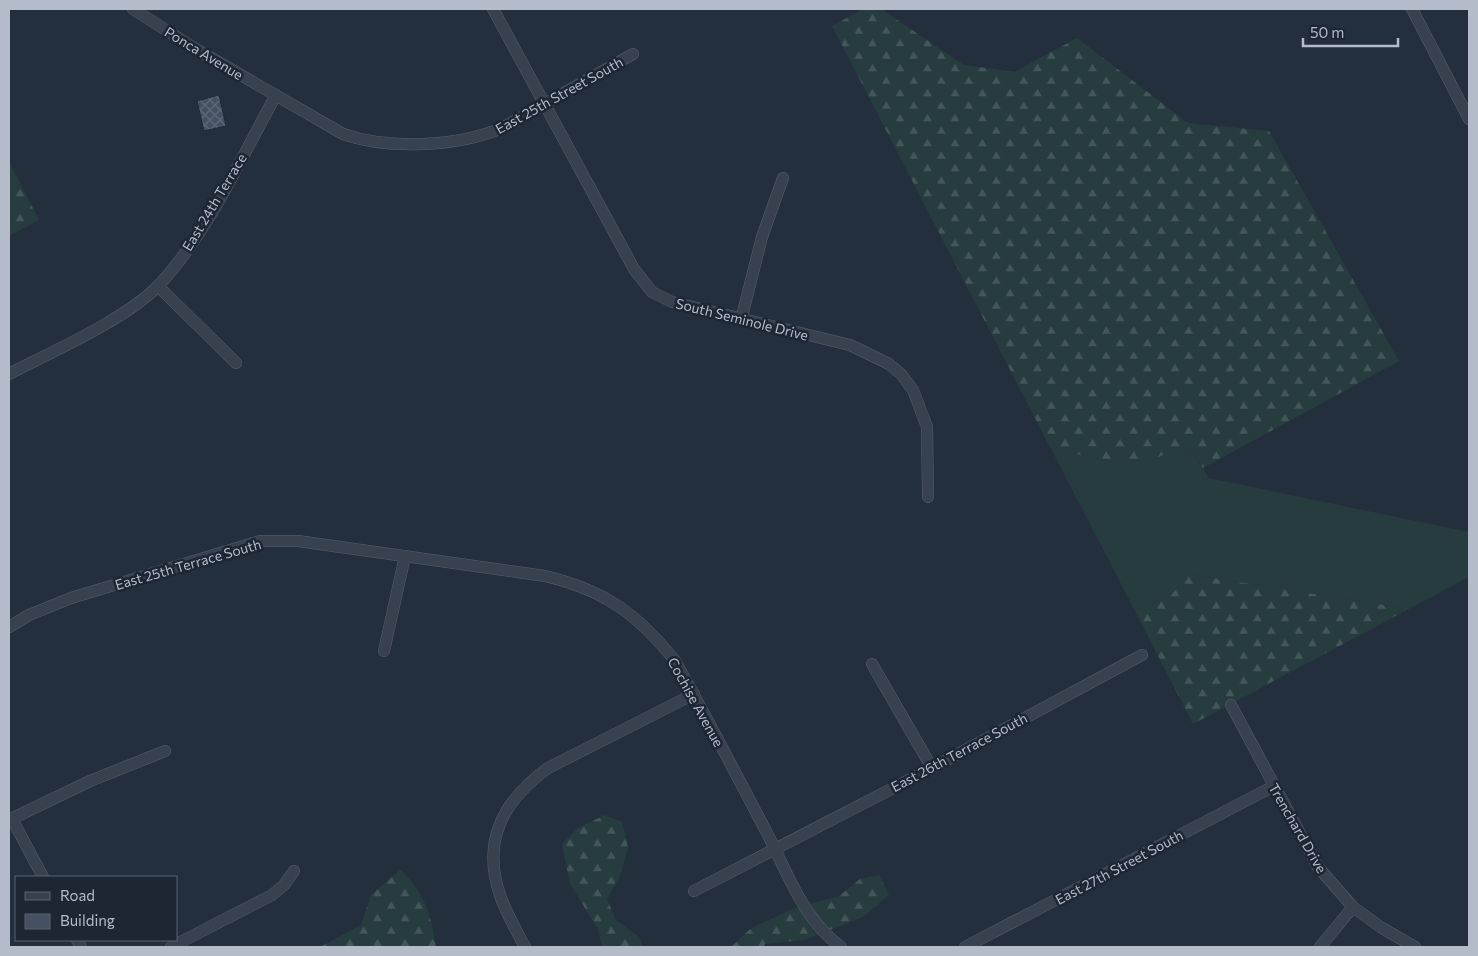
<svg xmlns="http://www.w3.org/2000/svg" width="1478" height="956" font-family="Commissioner,sans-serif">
	<defs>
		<pattern id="forest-firs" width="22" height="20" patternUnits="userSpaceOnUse" patternTransform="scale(1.25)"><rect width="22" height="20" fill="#263c3f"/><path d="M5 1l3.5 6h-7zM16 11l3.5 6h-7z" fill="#435659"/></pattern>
		<pattern id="building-cross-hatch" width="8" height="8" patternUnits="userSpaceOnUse" patternTransform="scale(1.25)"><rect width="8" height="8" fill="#455162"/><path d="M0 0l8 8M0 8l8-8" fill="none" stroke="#5d6877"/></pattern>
	</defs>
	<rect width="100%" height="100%" fill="#242f3e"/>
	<path fill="#263c3f" d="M 1186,443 L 1209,478 L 1469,532 L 1469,577 L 1409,609 L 1188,574 L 1172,594 L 1135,611 L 1051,449 L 1139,467 Z"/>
	<g fill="url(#forest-firs)">
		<path d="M 863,9 L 881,9 L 964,65 L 1014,72 L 1077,38 L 1188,123 L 1269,131 L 1399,361 L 1203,468 L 1186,443 L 1139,467 L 1051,449 L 832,26 Z"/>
		<path d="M 9,162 L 39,220 L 9,236 Z"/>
		<path d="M 1188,574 L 1409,609 L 1193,724 L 1135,611 L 1172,594 Z"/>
		<path d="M 605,815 L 622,822 L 628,847 L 620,876 L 607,899 L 616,920 L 639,937 L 643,947 L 602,947 L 598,929 L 570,884 L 562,844 L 578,828 Z"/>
		<path d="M 400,870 C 425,892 431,915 436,947 L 320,947 L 361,925 L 371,895 Z"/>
		<path d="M 879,875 L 889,895 L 863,917 L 804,940 L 765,944 L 764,947 L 731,947 L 750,929 L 792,909 L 839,896 L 860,879 Z"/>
	</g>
	<path fill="url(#building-cross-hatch)" stroke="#1f2835" d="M 219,95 L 226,126 L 204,131 L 197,101 Z"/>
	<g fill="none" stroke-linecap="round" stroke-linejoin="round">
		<defs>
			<g id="street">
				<path d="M 133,9 L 194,48 L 343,134 C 389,150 459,147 504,127 L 633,54"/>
				<path d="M 493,9 L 634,269 L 652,292 L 672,302 L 850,345 L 889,364 L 901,374 L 913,390 L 927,427 L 928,497"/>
				<path d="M 1412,9 L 1469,119"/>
				<path d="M 158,286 L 236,363"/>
				<path d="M 741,320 L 762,237 L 783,178"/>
				<path d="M 9,374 C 53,351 125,320 159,285 C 209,231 241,158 276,95"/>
				<path d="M 9,627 L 29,615 L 71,598 L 260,541 L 298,541 L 545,576 C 604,590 638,614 675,661 C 707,718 737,776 767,833 C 788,874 803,919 841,947"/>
				<path d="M 384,651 L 405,556"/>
				<path d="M 872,664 L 932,768"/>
				<path d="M 1231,705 L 1318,867 L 1353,907 L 1382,928 L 1415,947"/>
				<path d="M 12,819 L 43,877"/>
				<path d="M 9,820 L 90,781 L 165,751"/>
				<path d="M 694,891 L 932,768 L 1142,655"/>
				<path d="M 77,940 L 81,947"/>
				<path d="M 171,947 L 272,895 L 284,885 L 294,871"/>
				<path d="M 525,947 C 516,930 506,913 500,895 C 481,840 504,800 548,768 L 694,694"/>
				<path d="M 965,947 L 1274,786"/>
				<path d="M 1320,947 L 1353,907"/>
			</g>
		</defs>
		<use href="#street" stroke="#565f6c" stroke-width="12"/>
		<use href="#street" stroke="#38414e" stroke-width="11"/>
	</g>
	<g text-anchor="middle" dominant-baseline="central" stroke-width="5" stroke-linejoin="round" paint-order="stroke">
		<g font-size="14" fill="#b4bcc9" stroke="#1d2633">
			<text transform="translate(204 53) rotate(31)">Ponca Avenue</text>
			<text transform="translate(559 95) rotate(-29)">East 25th Street South</text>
			<text transform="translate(214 202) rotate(-59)">East 24th Terrace</text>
			<text transform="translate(742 319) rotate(14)">South Seminole Drive</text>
			<text transform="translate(188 564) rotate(-16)">East 25th Terrace South</text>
			<text transform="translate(696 702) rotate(61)">Cochise Avenue</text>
			<text transform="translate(959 752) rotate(-28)">East 26th Terrace South</text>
			<text transform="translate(1298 828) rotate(60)">Trenchard Drive</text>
			<text transform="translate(1119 867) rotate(-28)">East 27th Street South</text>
		</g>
	</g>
	<rect width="1478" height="956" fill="none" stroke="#b4bcc9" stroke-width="20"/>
	<rect x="15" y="876" width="162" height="65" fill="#1d2633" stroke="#59626f"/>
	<rect x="25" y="892" width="25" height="8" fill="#38414e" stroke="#59626f"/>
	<text x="60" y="901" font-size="15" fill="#b4bcc9">Road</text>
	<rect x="25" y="914" width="25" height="15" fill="#455162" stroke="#59626f"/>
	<text x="60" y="926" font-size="15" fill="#b4bcc9">Building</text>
	<path d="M1303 38v8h95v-8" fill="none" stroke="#b4bcc9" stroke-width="2.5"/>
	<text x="1310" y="38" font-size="15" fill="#b4bcc9" stroke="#1d2633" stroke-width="4" paint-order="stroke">50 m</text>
</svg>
